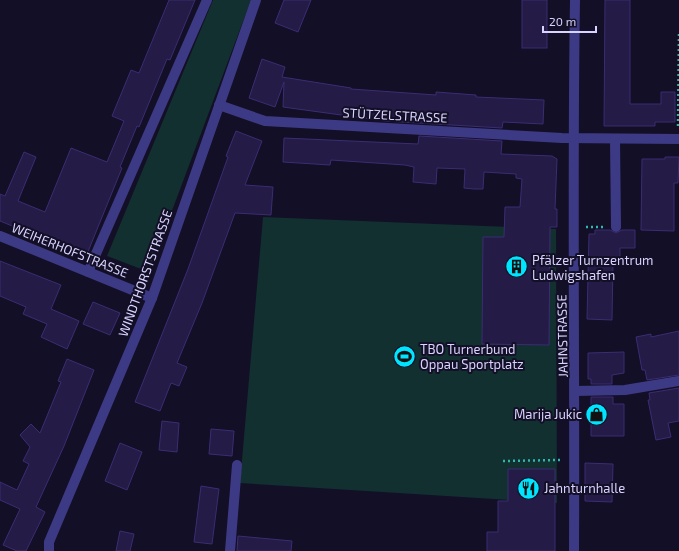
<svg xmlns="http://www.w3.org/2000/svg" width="679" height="551" font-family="'Exo 2',sans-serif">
	<rect width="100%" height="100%" fill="#130f26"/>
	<g fill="#12302f">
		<path d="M 213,0 L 251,0 L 149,272 L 107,256 Z"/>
		<path d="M 263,217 L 556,229 L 557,503 L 240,483 Z"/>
	</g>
	<g fill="#241b47" stroke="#3b2d73">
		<path d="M 169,0 L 195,0 L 170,60 L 167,59 L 139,127 L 137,126 L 120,167 L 122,168 L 87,254 L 22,228 L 22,230 L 0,221 L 0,194 L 5,196 L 24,152 L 36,157 L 18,201 L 45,212 L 71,148 L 107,162 L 124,121 L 112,116 L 131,70 L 139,73 Z"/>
		<path d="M 284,0 L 311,0 L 298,32 L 275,23 Z"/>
		<rect x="522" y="0" width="25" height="48"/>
		<path d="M 605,0 L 630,0 L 630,104 L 661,104 L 661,92 L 675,92 L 675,122 L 655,122 L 655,126 L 604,126 Z"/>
		<path d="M 262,59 L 285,67 L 282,77 L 351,88 L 351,89 L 436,95 L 436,92 L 476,95 L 476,97 L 544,100 L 543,124 L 503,122 L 502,128 L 385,121 L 283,107 L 284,82 L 275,107 L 249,98 Z"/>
		<path d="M 236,131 L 262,141 L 245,185 L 273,187 L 271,215 L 235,213 L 202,303 L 177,363 L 187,367 L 179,386 L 171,383 L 160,411 L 135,402 L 188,269 L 228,157 L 226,156 Z"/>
		<path d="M 419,136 L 502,141 L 501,154 L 552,156 L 557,159 L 555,209 L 557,209 L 557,227 L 550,227 L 549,345 L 482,344 L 483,237 L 504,237 L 505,207 L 520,207 L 522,179 L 516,178 L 516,174 L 484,172 L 483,189 L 474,189 L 464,188 L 465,169 L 437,168 L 436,184 L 413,182 L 414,167 L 405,165 L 331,160 L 330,165 L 283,162 L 284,138 L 418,144 Z"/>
		<path d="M 665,157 L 679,157 L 678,183 L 674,183 L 674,231 L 641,230 L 642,159 L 665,159 Z"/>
		<path d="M 595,230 L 610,230 L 616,233 L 622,230 L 635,230 L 635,248 L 620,248 L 620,261 L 613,261 L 612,320 L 587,319 L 589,234 L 595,234 Z"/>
		<path d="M 0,261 L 61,285 L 51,309 L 79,321 L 67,349 L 41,337 L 47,324 L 23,314 L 26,307 L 0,296 Z"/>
		<path d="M 93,302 L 120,313 L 110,335 L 83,324 Z"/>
		<path d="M 679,331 L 679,375 L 647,380 L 645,370 L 642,370 L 636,337 L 651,334 L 651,337 Z"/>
		<path d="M 624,352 L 624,373 L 612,375 L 612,384 L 591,384 L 591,379 L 588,379 L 588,353 Z"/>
		<path d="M 67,359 L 94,370 L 64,446 L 36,507 L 45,512 L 26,551 L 17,551 L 3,545 L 20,509 L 0,500 L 0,482 L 17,490 L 29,464 L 23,461 L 30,447 L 20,435 L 31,424 L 40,433 L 61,382 L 58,381 Z"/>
		<path d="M 679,388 L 679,421 L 668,423 L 671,437 L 656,440 L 648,400 L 650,400 L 649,393 Z"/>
		<path d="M 591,397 L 613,397 L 613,404 L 624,404 L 624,436 L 591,436 Z"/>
		<path d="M 162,421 L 179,423 L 177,452 L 159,450 Z"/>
		<path d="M 211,429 L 234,431 L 232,456 L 209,454 Z"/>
		<path d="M 120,443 L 142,452 L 127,490 L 105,481 Z"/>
		<path d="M 585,463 L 613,464 L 612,502 L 585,501 Z"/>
		<path d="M 508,469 L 555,469 L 555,551 L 487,551 L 487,532 L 498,532 L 498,501 L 508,501 Z"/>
		<path d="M 201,486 L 219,489 L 212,544 L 194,542 Z"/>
		<path d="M 120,531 L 134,534 L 130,551 L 116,551 Z"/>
		<path d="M 238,536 L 292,541 L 291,551 L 237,551 Z"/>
	</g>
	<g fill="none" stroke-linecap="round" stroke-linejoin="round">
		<g stroke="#2fb8b0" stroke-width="2.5" stroke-dasharray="2 3" stroke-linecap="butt">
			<path d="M 678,126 L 679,32"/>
			<path d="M 586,227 L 603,227"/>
			<path d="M 503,461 L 560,460"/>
		</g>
		<g stroke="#3d3a85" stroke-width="10">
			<path d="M 219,105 L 265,121 L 562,138 L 679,139"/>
			<path d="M 615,139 L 616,227"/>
			<path d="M 0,236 L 152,298"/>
			<path d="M 88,272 L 207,0"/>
			<path d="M 575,391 L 625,390 L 679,381"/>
			<path d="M 49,551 L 49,542 L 152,298 L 256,0"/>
			<path d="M 230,551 L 237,465"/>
			<path d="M 574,551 C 575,367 572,184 575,0"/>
		</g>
	</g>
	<defs>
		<symbol id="building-disc" viewBox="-11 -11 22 22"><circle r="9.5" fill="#00e5ff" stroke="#130f26"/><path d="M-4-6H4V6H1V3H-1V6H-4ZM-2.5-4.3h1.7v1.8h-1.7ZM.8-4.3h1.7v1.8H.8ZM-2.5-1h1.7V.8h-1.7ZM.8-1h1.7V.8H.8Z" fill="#111"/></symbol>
		<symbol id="stadium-disc" viewBox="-11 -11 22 22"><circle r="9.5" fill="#00e5ff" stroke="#130f26"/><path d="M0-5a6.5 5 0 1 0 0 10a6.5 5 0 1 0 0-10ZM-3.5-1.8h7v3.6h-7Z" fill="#111"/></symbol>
		<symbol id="shop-disc" viewBox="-11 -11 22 22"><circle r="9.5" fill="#00e5ff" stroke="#130f26"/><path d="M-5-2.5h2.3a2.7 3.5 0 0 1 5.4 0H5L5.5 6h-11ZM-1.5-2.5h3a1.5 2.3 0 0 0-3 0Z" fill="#111"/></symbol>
		<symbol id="restaurant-disc" viewBox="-11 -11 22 22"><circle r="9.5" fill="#00e5ff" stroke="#130f26"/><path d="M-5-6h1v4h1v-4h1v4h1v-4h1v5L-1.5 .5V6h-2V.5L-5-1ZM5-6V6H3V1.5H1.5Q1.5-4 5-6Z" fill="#111"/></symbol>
	</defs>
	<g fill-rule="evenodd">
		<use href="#building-disc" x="504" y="254" width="25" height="25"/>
		<use href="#stadium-disc" x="392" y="344" width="25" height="25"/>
		<use href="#shop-disc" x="584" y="402" width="25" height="25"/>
		<use href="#restaurant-disc" x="516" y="476" width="25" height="25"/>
	</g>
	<g text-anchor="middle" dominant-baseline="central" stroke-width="4" stroke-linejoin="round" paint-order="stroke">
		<g font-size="13" fill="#d9d4ff" stroke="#130f26">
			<text transform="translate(395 115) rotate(3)">STÜTZELSTRASSE</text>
			<text transform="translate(70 250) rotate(22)">WEIHERHOFSTRASSE</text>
			<text transform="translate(145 273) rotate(-70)">WINDTHORSTSTRASSE</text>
			<text transform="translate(562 336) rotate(-91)">JAHNSTRASSE</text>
		</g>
		<g font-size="13" fill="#d9d4ff" stroke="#130f26" text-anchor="start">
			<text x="532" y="260">Pfälzer Turnzentrum<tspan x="532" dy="15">Ludwigshafen</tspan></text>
			<text x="420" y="349">TBO Turnerbund<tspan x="420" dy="15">Oppau Sportplatz</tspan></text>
			<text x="582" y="414" text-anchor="end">Marija Jukic</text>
			<text x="544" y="488">Jahnturnhalle</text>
		</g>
	</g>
	<path d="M543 26v6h53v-6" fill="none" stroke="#d9d4ff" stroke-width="2"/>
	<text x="549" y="26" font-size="12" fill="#d9d4ff" stroke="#130f26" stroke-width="3" paint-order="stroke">20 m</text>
</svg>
